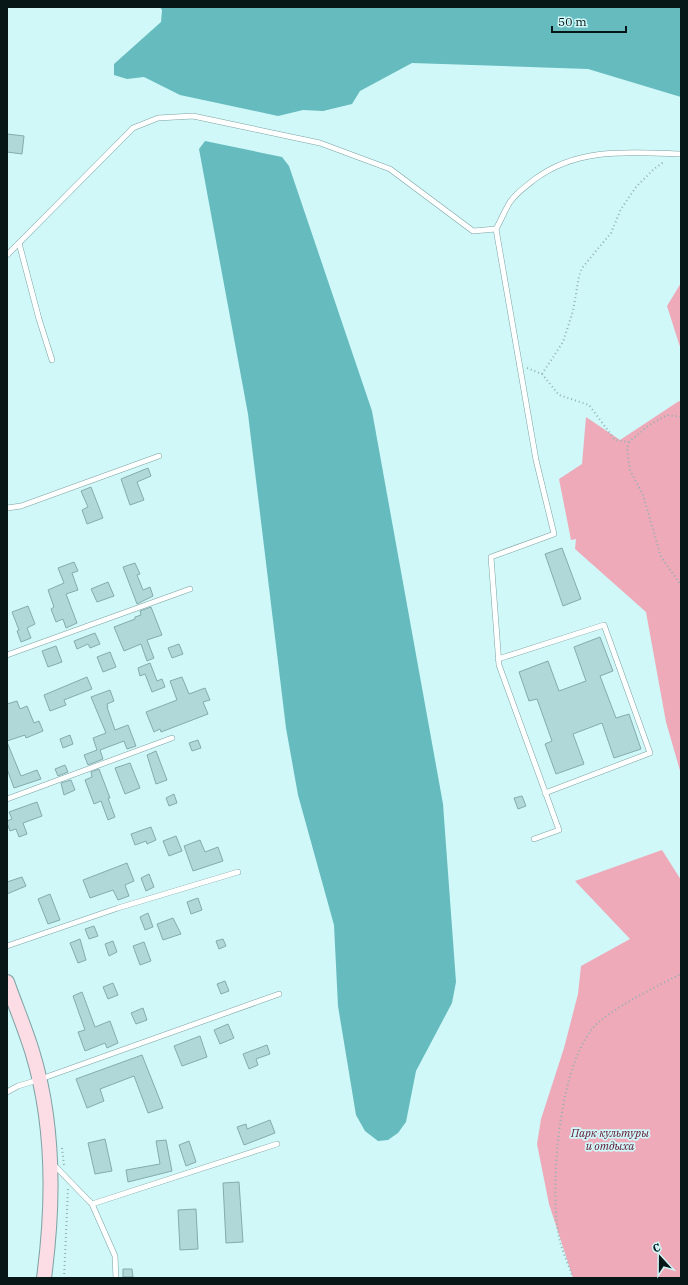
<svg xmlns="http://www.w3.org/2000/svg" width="688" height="1285" font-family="'IBM Plex Serif',serif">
	<rect width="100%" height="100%" fill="#d0f8f9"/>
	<g fill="#eeaab8">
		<path d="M 681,283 L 681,350 L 667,306 Z"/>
		<path d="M 679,401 L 681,402 L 681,774 L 666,722 L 646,612 L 575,549 L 576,539 L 571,540 L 559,479 L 582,464 L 586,417 L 620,440 Z"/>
		<path d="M 662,850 L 681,880 L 681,1278 L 573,1278 L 549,1204 L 537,1144 L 541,1119 L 564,1048 L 578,994 L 581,966 L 630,939 L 575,881 Z"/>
	</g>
	<g fill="#65bbbe">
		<path d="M 160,7 L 681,7 L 681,97 L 588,69 L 412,63 L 360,91 L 352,104 L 323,111 L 303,110 L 278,116 L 180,95 L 144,77 L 127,79 L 114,75 L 114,64 L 161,22 L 162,10 Z"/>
		<path d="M 205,141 L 282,157 L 289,166 L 372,411 L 443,804 L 456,982 L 452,1003 L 416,1071 L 406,1122 L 398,1133 L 388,1140 L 378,1141 L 365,1131 L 356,1115 L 338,1006 L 334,925 L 298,795 L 286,728 L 248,414 L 199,149 Z"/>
	</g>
	<g fill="#b0d8d9" stroke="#85acad">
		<path d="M 7,134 L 24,136 L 22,154 L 7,152 Z"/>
		<path d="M 148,468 L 151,476 L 137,482 L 144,500 L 130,505 L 121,479 Z"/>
		<path d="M 91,487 L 103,518 L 87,524 L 82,510 L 88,507 L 81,491 Z"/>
		<path d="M 562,548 L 581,599 L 563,606 L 545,554 Z"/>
		<path d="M 74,562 L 78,571 L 72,573 L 78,590 L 66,594 L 77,623 L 66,628 L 63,619 L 56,622 L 51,609 L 54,607 L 48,590 L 64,583 L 58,568 Z"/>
		<path d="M 135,563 L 140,574 L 137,575 L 143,590 L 150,587 L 153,596 L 137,604 L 123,567 Z"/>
		<path d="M 108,582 L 114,596 L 97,602 L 91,589 Z"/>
		<path d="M 28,606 L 35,624 L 27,628 L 31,638 L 21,642 L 17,631 L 19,630 L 12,612 Z"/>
		<path d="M 151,607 L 162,635 L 147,640 L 154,658 L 147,661 L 141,644 L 124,651 L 114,627 L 135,619 L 135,617 L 141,615 L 140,611 Z"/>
		<path d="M 95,633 L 100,644 L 90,648 L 88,644 L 77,649 L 74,641 Z"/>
		<path d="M 600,637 L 613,671 L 600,676 L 616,718 L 629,714 L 641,749 L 614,758 L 602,723 L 573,734 L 584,764 L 556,774 L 545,744 L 552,741 L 537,699 L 529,701 L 519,672 L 548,661 L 559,691 L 586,681 L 574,647 Z"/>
		<path d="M 179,644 L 183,654 L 172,658 L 168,648 Z"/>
		<path d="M 56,646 L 62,662 L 48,667 L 42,651 Z"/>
		<path d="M 110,652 L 116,667 L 103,672 L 97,657 Z"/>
		<path d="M 150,663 L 157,681 L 162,679 L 165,687 L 152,692 L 145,674 L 140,676 L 138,668 Z"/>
		<path d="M 87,677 L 92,689 L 64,700 L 66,705 L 50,711 L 44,695 Z"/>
		<path d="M 182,677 L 189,694 L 205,688 L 210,700 L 203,702 L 208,714 L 161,732 L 160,729 L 154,732 L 146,712 L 177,700 L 170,681 Z"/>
		<path d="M 110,690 L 114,701 L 107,704 L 108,707 L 107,707 L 115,730 L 128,725 L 136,746 L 127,749 L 124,741 L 100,750 L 103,759 L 88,765 L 84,755 L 97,750 L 93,738 L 106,733 L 91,697 Z"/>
		<path d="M 17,701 L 20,709 L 27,706 L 34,723 L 39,721 L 43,731 L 26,738 L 25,735 L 7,741 L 7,704 Z"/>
		<path d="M 70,735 L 73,744 L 63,748 L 60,739 Z"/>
		<path d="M 198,740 L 201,748 L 192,751 L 189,743 Z"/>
		<path d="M 7,742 L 21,776 L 37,770 L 41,779 L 14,788 L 7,769 Z"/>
		<path d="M 156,751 L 167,780 L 156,784 L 147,755 Z"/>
		<path d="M 130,763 L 140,788 L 125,794 L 115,768 Z"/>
		<path d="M 65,765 L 68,772 L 58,776 L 55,769 Z"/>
		<path d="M 99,769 L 110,798 L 108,798 L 115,817 L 108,820 L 101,801 L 94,804 L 85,780 L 92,777 L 91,772 Z"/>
		<path d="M 71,780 L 75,790 L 64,795 L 61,783 Z"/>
		<path d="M 174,794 L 177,803 L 169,806 L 166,798 Z"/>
		<path d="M 522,796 L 526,806 L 518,809 L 514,798 Z"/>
		<path d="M 37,802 L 42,816 L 23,823 L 27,834 L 19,837 L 16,829 L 10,831 L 7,823 L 7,821 L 12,819 L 9,812 Z"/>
		<path d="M 151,827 L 156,840 L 147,844 L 146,841 L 135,845 L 131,834 Z"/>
		<path d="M 176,836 L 182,851 L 169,856 L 163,841 Z"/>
		<path d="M 200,840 L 205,852 L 218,847 L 223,861 L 193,871 L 184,846 Z"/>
		<path d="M 127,863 L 134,881 L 125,885 L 129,896 L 118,900 L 113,890 L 90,898 L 83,880 Z"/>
		<path d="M 149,874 L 154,887 L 146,891 L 141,878 Z"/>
		<path d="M 22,877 L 26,886 L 7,894 L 7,882 Z"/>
		<path d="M 50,894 L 60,920 L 48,924 L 38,899 Z"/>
		<path d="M 198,898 L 202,910 L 191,914 L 187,902 Z"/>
		<path d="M 148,913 L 153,927 L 145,930 L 140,917 Z"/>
		<path d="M 173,918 L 181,934 L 163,940 L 157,924 Z"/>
		<path d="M 94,926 L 98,936 L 89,939 L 85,929 Z"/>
		<path d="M 80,939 L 86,960 L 78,963 L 70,943 Z"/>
		<path d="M 223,939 L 226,946 L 219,949 L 216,941 Z"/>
		<path d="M 113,941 L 117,952 L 109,956 L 105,944 Z"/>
		<path d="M 144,942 L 151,961 L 140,965 L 133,946 Z"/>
		<path d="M 225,981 L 229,991 L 221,994 L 217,984 Z"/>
		<path d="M 113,983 L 118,995 L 108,999 L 103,987 Z"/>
		<path d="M 82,992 L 95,1027 L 110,1021 L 118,1043 L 107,1048 L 105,1043 L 85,1051 L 78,1032 L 85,1030 L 73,996 Z"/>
		<path d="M 143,1008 L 147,1020 L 136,1024 L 131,1013 Z"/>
		<path d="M 228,1024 L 234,1038 L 220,1044 L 214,1030 Z"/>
		<path d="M 200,1036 L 207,1057 L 182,1066 L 174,1046 Z"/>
		<path d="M 267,1045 L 270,1054 L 256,1059 L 258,1065 L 249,1069 L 243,1054 Z"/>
		<path d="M 142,1055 L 163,1108 L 148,1113 L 134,1076 L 100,1089 L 104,1101 L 87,1108 L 76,1079 Z"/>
		<path d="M 270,1120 L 275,1133 L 244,1145 L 237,1127 L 246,1124 L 247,1129 Z"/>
		<path d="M 105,1139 L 112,1171 L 95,1174 L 88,1143 Z"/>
		<path d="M 166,1140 L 172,1171 L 128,1182 L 126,1170 L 160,1164 L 156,1141 Z"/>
		<path d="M 189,1141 L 196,1162 L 186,1166 L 179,1145 Z"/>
		<path d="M 239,1182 L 243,1242 L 226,1243 L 223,1183 Z"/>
		<path d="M 196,1209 L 198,1249 L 180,1250 L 178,1210 Z"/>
		<path d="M 123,1269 L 132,1269 L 133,1277 L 123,1277 Z"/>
	</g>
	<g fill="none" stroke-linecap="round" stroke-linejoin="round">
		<defs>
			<g id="service">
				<path d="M 496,229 L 536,460 L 554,534 L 491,557 L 499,665 L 559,830 L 534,839"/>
				<path d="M 19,243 L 39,319 L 52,360"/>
				<path d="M 7,255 L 133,128 L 158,118 L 193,116 L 320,143 L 390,169 L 473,231 L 496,229 C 501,220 505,210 510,202 C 516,193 526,186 535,179 C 578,147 629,152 681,154"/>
				<path d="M 7,508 L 21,506 L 159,456"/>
				<path d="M 7,655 L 190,589"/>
				<path d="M 498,659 L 604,625 L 650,753 L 545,793"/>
				<path d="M 7,799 L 172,738"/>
				<path d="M 7,946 L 118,908 L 238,872"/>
				<path d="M 7,1092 L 18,1086 L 38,1080 L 279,994"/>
				<path d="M 54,1165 L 92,1204 L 277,1144"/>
				<path d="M 92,1204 L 115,1256 L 116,1278"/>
			</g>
			<path id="secondary" d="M 7,982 C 15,1005 25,1028 32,1051 C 55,1125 54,1203 44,1278"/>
		</defs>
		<use href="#service" stroke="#7ca2a3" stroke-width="6"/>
		<use href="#secondary" stroke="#7ca2a3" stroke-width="16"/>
		<g stroke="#91b1b2" stroke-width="2" stroke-dasharray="1 3" stroke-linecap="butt">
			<path d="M 527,368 L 542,374 L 559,395 L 589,405 L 615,440 L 629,442 L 648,426 L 667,415 L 681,417"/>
			<path d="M 542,374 L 563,342 L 573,311 L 579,276 L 582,268 L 611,233 L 621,209 L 636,187 L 654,169 L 665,161"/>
			<path d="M 629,442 L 627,449 L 630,470 L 643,495 L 661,557 L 681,585"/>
			<path d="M 62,1148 L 64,1165"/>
			<path d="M 64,1278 L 68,1189"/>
			<path d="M 573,1278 C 568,1263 560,1247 558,1232 C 550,1182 559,1055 600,1021 C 624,1002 654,988 681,974"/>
		</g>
		<use href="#service" stroke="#fff" stroke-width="5"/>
		<use href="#secondary" stroke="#fcdde5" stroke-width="14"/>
	</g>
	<g text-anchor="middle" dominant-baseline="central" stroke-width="3.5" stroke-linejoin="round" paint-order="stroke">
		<g font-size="11" font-style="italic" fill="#5f0f2c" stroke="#d0f8f9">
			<text x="610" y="1133">Парк культуры<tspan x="610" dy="13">и отдыха</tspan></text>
		</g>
	</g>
	<rect width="688" height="1285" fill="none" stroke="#071617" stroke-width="16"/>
	<g transform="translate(660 1257) rotate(339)" stroke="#d0f8f9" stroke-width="3" paint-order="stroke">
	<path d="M0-3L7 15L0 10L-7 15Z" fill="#071617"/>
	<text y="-6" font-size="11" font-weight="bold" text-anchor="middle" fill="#071617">С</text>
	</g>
	<path d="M552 26v6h74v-6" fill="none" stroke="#071617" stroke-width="2"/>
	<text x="558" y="26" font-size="12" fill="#071617" stroke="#d0f8f9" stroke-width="3" paint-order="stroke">50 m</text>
</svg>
